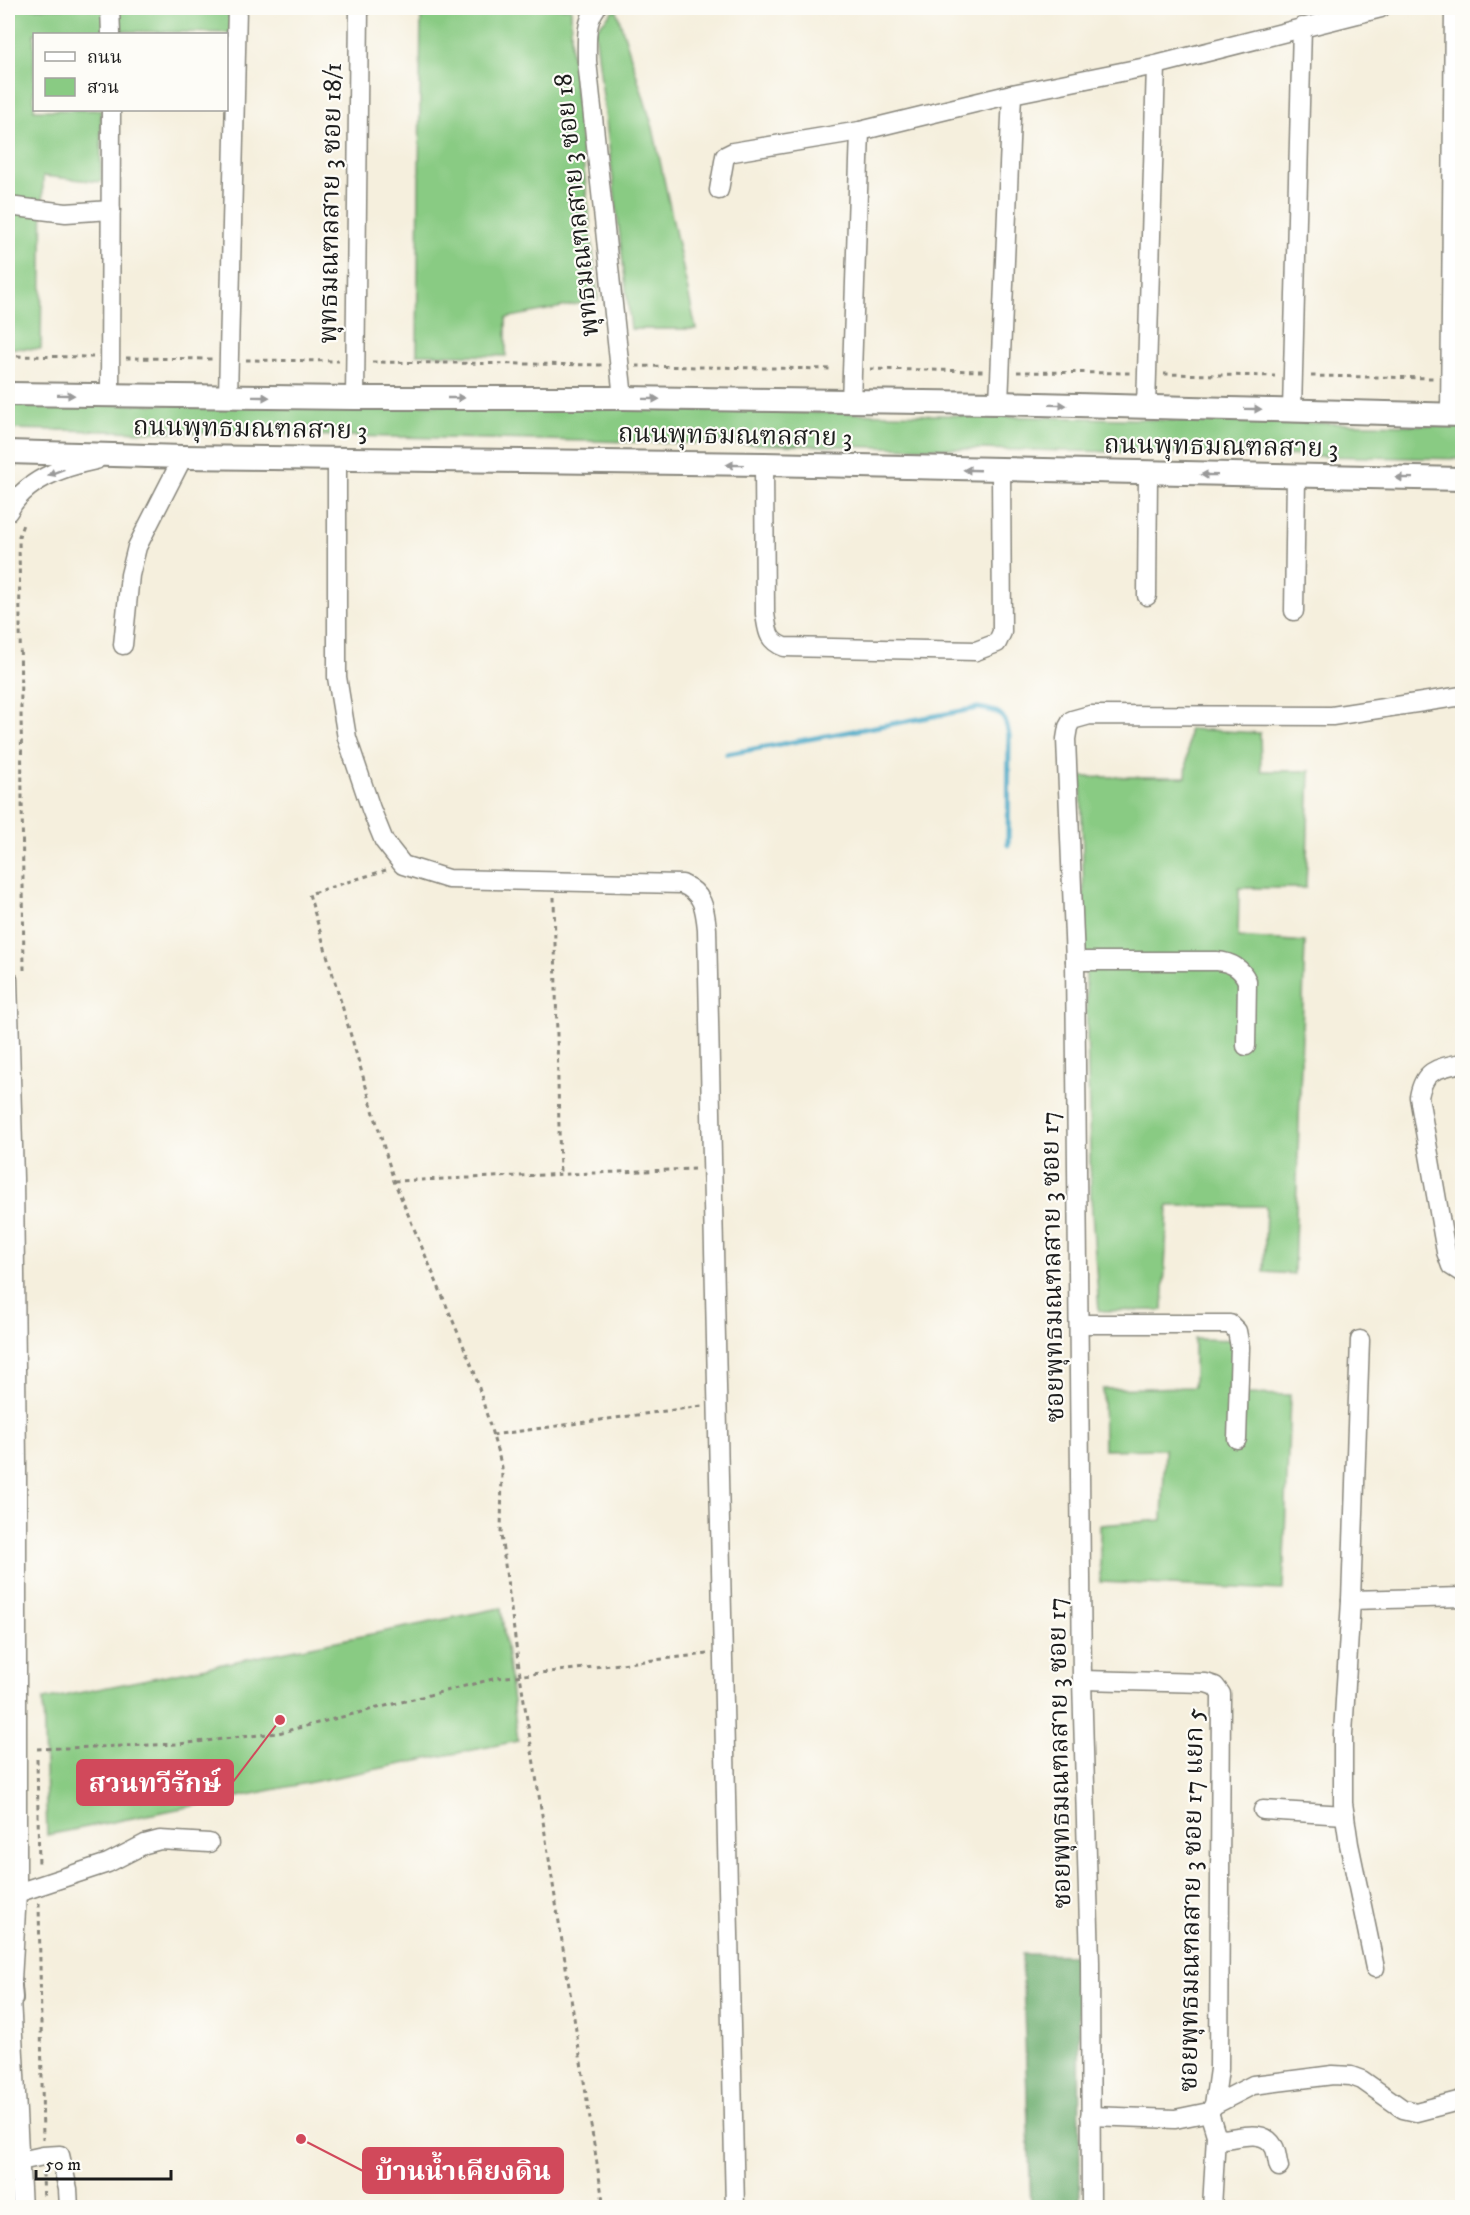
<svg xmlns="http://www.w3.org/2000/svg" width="1470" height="2215" font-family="'IM FELL DW Pica','Noto Serif Thai',serif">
	<rect width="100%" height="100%" fill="#fdfcf7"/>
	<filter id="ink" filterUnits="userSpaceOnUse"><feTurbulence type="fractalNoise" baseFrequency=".0167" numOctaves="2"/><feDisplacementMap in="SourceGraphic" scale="12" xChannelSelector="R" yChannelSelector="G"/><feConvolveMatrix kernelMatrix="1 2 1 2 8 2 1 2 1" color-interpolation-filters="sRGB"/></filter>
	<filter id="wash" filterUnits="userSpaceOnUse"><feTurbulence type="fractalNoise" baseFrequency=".008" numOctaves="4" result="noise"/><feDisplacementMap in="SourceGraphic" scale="24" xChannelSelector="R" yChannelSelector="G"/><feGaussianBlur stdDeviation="1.35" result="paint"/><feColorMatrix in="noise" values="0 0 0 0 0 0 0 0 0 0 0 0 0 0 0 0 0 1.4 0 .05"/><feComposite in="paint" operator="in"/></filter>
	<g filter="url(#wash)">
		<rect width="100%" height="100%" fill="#f5efdd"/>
		<g fill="#89cb83" stroke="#527450" stroke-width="1.5">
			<path d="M 8,8 L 230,8 L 230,33 L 102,31 L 102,34 L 34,34 L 34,110 L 101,110 L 101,182 L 43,176 L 41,349 L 8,348 Z"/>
			<path d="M 421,8 L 571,8 L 571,48 L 598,300 L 506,318 L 506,356 L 417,354 Z"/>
			<path d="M 616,8 L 653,128 L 696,329 L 631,329 L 595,30 Z"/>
			<path d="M 8,404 L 455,405 L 1462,426 L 1462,459 L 8,429 Z"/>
			<path d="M 1189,729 L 1260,733 L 1261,771 L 1310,771 L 1306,888 L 1239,888 L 1238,937 L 1305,942 L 1294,1274 L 1264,1272 L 1266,1206 L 1168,1206 L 1163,1310 L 1099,1311 L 1091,1198 L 1081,777 L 1186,777 Z"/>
			<path d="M 1194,1339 L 1244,1340 L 1245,1394 L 1290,1395 L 1283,1590 L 1100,1582 L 1100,1525 L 1162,1520 L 1165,1449 L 1104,1450 L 1103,1389 L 1194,1387 Z"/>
			<path d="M 501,1608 L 518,1741 L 47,1835 L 43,1700 Z"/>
			<path d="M 8,2151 L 14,2207 L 8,2207 Z"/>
		</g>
		<path fill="#6eaf71" stroke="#456646" stroke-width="1.5" d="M 1022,1954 L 1079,1955 L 1080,2207 L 1031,2207 Z"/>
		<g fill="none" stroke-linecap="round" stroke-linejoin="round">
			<path stroke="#46a8c6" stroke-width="5" d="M 727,754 L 978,708 C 1000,711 1005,713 1009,735 L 1008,845"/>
		</g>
	</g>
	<g filter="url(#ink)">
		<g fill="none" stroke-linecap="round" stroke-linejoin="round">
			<defs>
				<g id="minor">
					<path d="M 110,8 L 111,34"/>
					<path d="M 596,8 C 585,23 587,43 587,61 L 623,398"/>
					<path d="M 719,190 L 725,156 L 733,152 L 860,131 L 1012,94 L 1156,65 L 1381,8"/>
					<path d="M 8,206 L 66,213 L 111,210"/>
					<path d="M 110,396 L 111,110"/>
					<path d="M 228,397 L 237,8"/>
					<path d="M 355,398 L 359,8"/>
					<path d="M 851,403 L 860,131"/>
					<path d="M 999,403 L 1012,94"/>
					<path d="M 1146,407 L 1156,65"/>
					<path d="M 1292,410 L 1302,27"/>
					<path d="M 1450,414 L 1454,8"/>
					<path d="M 337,459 L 337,677 L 347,738 L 371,809 L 384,841 L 403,865 L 448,879 L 682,884 C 703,893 705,908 707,929 L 735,2208"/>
					<path d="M 764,464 L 765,614 C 768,631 767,640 784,647 L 976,651 L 997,643 L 1002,632 L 1001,470"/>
					<path d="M 8,512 C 25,480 62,467 96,460"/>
					<path d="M 1147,596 L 1148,474"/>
					<path d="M 1294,611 L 1296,477"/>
					<path d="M 123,645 L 130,575 L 137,547 L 183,457"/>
					<path d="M 1075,961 L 1216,961 C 1230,962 1241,967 1247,981 L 1246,1046"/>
					<path d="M 8,979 L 14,1178 L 17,1464 L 17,1893 L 11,1998 L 22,2208"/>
					<path d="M 1462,1063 C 1438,1068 1424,1069 1419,1097 L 1446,1252 L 1451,1266 L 1462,1273"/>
					<path d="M 1080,1324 L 1230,1324 L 1237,1331 L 1240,1347 L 1237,1439"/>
					<path d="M 1360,1340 L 1351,1600 L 1343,1734 L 1343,1803 L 1349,1844 L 1375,1968"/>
					<path d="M 1351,1600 L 1462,1597"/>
					<path d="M 1082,1680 L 1206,1683 L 1215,1686 L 1221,1694 L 1219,2069 L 1214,2105"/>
					<path d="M 1263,1810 L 1345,1815"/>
					<path d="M 17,1893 L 108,1863 L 145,1844 L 160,1840 L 209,1843"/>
					<path d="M 1209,2112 L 1216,2135 L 1223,2139 C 1239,2138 1264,2128 1274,2147 C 1277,2152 1277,2161 1279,2167"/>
					<path d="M 1090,2116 L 1175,2119 L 1209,2112 L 1214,2105 L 1253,2085 L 1333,2075 L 1351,2076 L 1362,2080 L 1403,2109 L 1416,2112 L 1462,2100"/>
					<path d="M 20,2161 L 43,2156 L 60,2155 L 68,2189 L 69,2208"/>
					<path d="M 1091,2208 L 1090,1962 L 1082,1680 L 1075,961 L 1066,739 L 1068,727 L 1072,720 L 1090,715 L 1332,716 L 1462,696"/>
					<path d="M 1212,2208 L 1216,2135"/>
				</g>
				<g id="major">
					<path d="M 8,394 L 355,398 L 623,398 L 999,403 L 1462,415"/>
					<path d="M 8,452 L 183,457 L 764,464 L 1462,479"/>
					<path d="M 8,1963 L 11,1998"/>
				</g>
			</defs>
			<use href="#minor" stroke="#88867c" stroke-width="21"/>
			<use href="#major" stroke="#88867c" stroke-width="26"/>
			<g stroke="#88867c" stroke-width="3" stroke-dasharray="4.5 4.5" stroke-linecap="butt">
				<path d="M 8,356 L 93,357"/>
				<path d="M 126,358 L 213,359"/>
				<path d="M 246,360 L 339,361"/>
				<path d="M 372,362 L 603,365"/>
				<path d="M 636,366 L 834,369"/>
				<path d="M 870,369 L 984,371"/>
				<path d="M 1017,372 L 1131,373"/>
				<path d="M 1164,374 L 1275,376"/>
				<path d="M 1311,376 L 1434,378"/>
				<path d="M 8,479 L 12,472 L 10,471"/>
				<path d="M 386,870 L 309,894 L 394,1181 L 474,1371 L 502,1467 L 501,1535 L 520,1675 L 604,2208"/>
				<path d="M 554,897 L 560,1174"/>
				<path d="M 24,970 L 19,536 L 24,521"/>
				<path d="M 394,1181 L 694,1169"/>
				<path d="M 492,1435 L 702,1406"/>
				<path d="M 37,1749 L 179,1744 L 278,1733 L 497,1678 L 707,1654"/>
				<path d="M 37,1759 L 39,1867"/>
				<path d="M 39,1903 L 43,2140"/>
				<path d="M 43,2173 L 44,2208"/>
			</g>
			<use href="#minor" stroke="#fff" stroke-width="18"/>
			<use href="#major" stroke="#fff" stroke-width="22"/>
		</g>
		<defs><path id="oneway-solid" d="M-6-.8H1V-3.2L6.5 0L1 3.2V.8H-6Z" transform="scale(1.5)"/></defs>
		<g fill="#999">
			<use href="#oneway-solid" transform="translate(66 395) rotate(1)"/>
			<use href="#oneway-solid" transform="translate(261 397) rotate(1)"/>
			<use href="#oneway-solid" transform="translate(456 398)"/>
			<use href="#oneway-solid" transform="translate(651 399) rotate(1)"/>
			<use href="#oneway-solid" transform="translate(1058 405) rotate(1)"/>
			<use href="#oneway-solid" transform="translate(1253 409) rotate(1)"/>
			<use href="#oneway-solid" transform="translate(735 465) rotate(-179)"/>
			<use href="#oneway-solid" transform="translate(972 470) rotate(-178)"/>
			<use href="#oneway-solid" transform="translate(56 472) rotate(159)"/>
			<use href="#oneway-solid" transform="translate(1209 475) rotate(-179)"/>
			<use href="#oneway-solid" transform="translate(1404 478) rotate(-179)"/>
		</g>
	</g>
	<g text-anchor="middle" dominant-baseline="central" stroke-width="4.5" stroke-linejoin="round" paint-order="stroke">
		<g font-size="26" fill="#1c1c1c" stroke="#fdfcf7">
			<text transform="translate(331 203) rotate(-89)">พุทธมณฑลสาย 3 ซอย 18/1</text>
			<text transform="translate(577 205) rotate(-96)">พุทธมณฑลสาย 3 ซอย 18</text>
			<text transform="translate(250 429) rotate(1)">ถนนพุทธมณฑลสาย 3</text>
			<text transform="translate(735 436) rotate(1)">ถนนพุทธมณฑลสาย 3</text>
			<text transform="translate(1221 447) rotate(1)">ถนนพุทธมณฑลสาย 3</text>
			<text transform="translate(1053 1267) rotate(-91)">ซอยพุทธมณฑลสาย 3 ซอย 17</text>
			<text transform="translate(1060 1753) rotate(-91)">ซอยพุทธมณฑลสาย 3 ซอย 17</text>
			<text transform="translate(1192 1900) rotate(-89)">ซอยพุทธมณฑลสาย 3 ซอย 17 แยก 5</text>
		</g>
	</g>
	<path fill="none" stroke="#d1495b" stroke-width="2" d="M280 1720L233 1782M301 2139L363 2171"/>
	<g fill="#d1495b" stroke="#fdfcf7" stroke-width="2">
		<circle cx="280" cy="1720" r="6"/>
		<circle cx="301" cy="2139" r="6"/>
	</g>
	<g fill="#d1495b" stroke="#d1495b" stroke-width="2">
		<rect x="77" y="1760" width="156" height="45" rx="6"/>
		<rect x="363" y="2148" width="200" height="45" rx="6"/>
	</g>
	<g font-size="27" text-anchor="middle" font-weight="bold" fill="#fff">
		<text x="155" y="1792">สวนทวีรักษ์</text>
		<text x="463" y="2180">บ้านน้ำเคียงดิน</text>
	</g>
	<rect width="1470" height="2215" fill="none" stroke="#fdfcf7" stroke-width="30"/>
	<rect x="33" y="33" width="195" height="78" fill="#fdfcf7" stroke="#a3a29f" stroke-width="1.5"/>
	<rect x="45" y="52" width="30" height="9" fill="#ffffff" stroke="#a3a29f" stroke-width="1.5"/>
	<text x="87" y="63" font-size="18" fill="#1c1c1c">ถนน</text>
	<rect x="45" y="78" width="30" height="18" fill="#89cb83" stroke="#a3a29f" stroke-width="1.5"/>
	<text x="87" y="93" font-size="18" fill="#1c1c1c">สวน</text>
	<path d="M36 2170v9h135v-9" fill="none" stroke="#1c1c1c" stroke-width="3"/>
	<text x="45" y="2170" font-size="18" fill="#1c1c1c" stroke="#fdfcf7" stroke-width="4.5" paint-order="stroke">50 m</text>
</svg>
